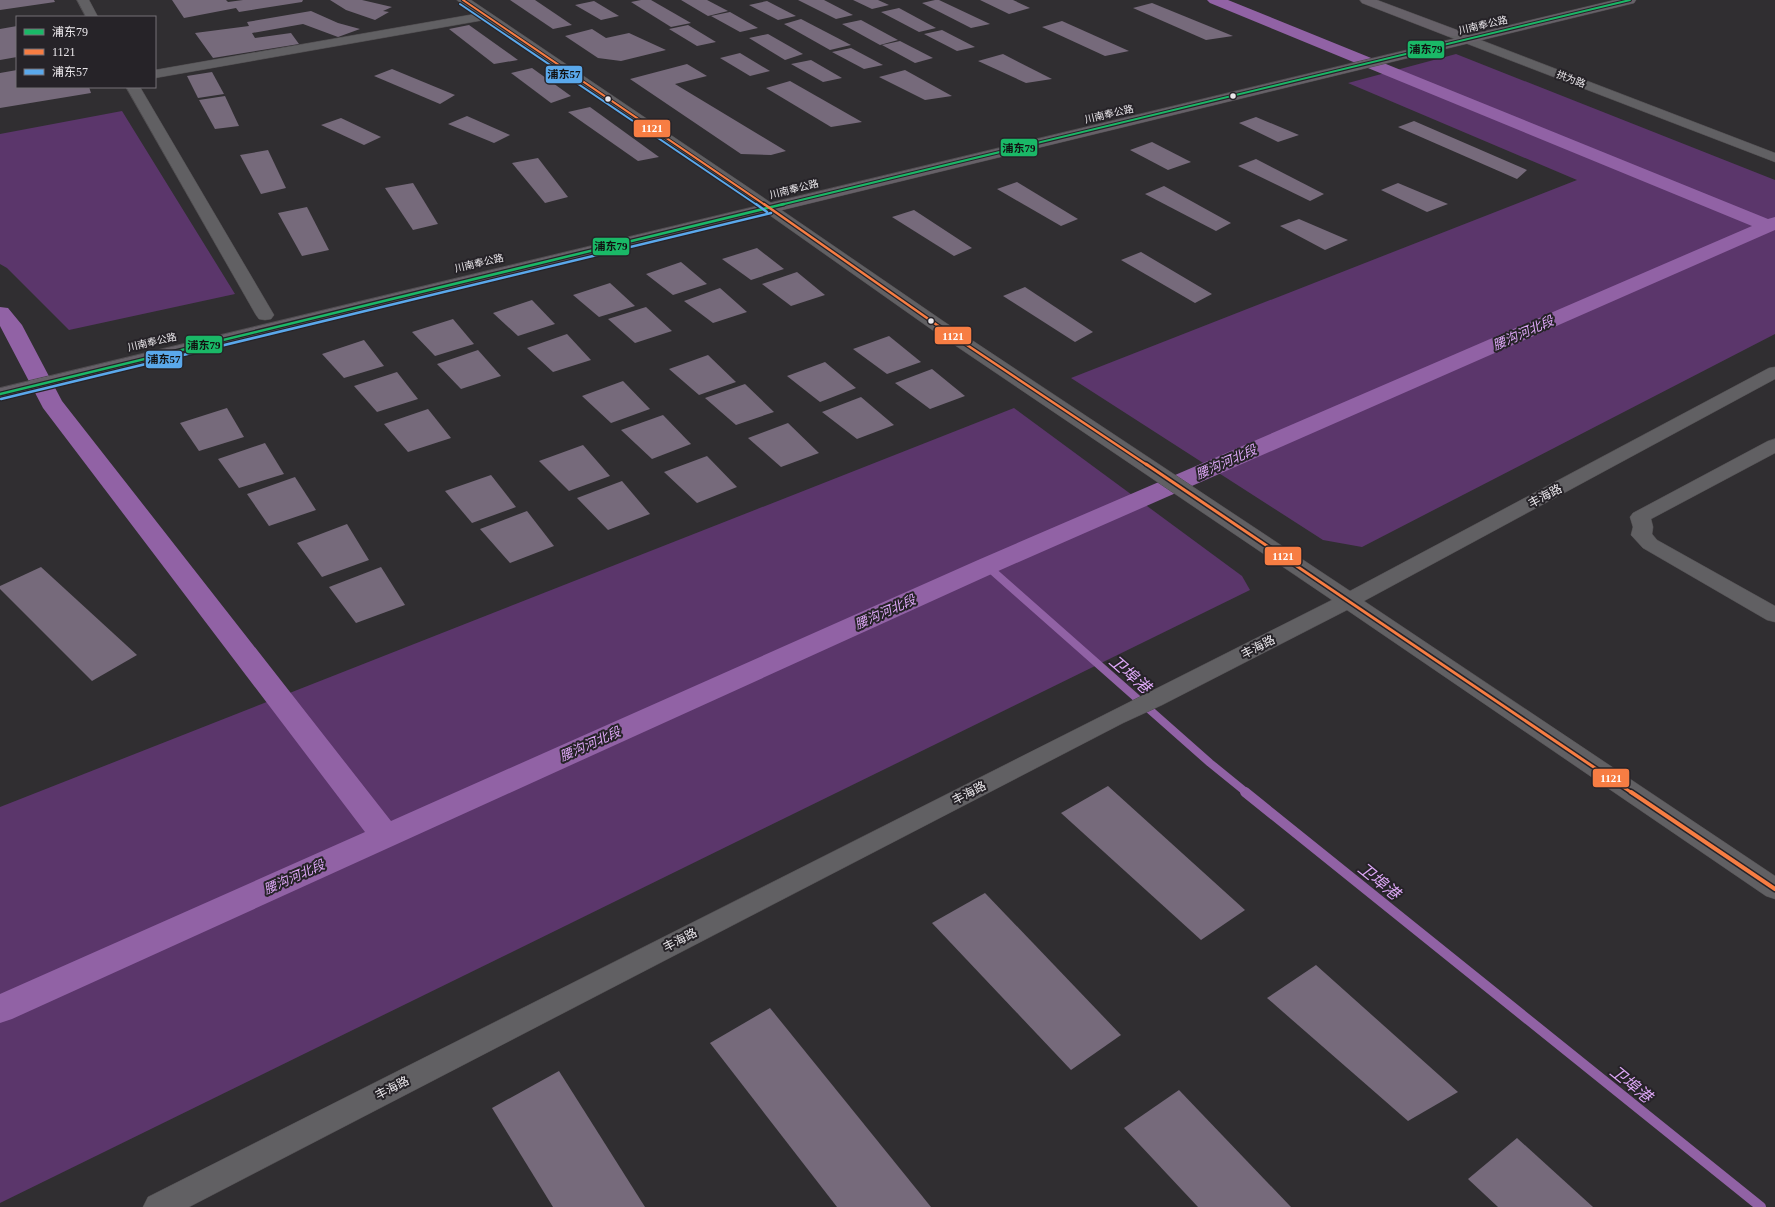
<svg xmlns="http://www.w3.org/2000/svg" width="1775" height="1207" font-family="'Times New Roman','Noto Sans SC',serif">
	<rect width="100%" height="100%" fill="#302e31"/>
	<g fill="#5b366b">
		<path d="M 1456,54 L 1775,180 L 1775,334 L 1362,547 L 1323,540 L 1071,378 L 1577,180 L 1348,83 Z"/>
		<path d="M 122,111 L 235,294 L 69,330 L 7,268 L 0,264 L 0,134 Z"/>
		<path d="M 1014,408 L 1242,576 L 1250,590 L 0,1203 L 0,807 Z"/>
	</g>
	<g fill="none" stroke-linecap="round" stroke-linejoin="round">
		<path stroke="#9162a5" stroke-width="8" d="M 987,566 L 1210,763 L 1247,793"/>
		<path stroke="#9162a5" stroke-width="10" d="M 1245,792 L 1761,1207"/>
		<path fill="#9162a5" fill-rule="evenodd" d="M 1207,0 L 1228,0 L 1768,219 L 1775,217 L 1775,230 L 996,572 L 12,1019 L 0,1023 L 0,994 L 365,832 L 43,408 L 0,326 L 0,307 L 8,308 L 22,325 L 62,401 L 391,821 L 978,560 L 1752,226 L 1210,3 Z"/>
	</g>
	<g fill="#766a7b">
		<path d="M 0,0 L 54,0 L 55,2 L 0,10 Z"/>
		<path d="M 172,0 L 226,0 L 228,2 L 243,0 L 303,0 L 302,2 L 239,12 L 236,8 L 184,18 Z"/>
		<path d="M 330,0 L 362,0 L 392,7 L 383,11 L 389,12 L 375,20 L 346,10 Z"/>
		<path d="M 510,0 L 535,0 L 572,25 L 553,29 Z"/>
		<path d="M 641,0 L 651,0 L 691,23 L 671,27 L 631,2 Z"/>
		<path d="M 681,0 L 707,0 L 728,11 L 708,16 Z"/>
		<path d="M 798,0 L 824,0 L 853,15 L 836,19 Z"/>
		<path d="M 853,0 L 878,0 L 889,5 L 872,9 Z"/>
		<path d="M 935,0 L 939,0 L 990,24 L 971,28 L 922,3 Z"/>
		<path d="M 980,0 L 1013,0 L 1030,8 L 1009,14 Z"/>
		<path d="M 594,1 L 619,16 L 601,20 L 575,5 Z"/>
		<path d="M 767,1 L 796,16 L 778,20 L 749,5 Z"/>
		<path d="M 1152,3 L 1233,36 L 1206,40 L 1133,8 Z"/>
		<path d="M 899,8 L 936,28 L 919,32 L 881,12 Z"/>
		<path d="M 311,11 L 338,23 L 360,29 L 338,37 L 303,24 L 252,33 L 255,38 L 291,33 L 299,44 L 213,58 L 195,33 L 249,26 L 247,22 Z"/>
		<path d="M 730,12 L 758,28 L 740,32 L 711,16 Z"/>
		<path d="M 801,19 L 851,45 L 830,50 L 784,24 Z"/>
		<path d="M 861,20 L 898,40 L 880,45 L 842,24 Z"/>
		<path d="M 1062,21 L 1129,51 L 1105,56 L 1042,27 Z"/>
		<path d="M 469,25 L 518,60 L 494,64 L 449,29 Z"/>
		<path d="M 688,25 L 716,42 L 697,46 L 669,29 Z"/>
		<path d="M 17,26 L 17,57 L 0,60 L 0,29 Z"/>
		<path d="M 592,29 L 606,38 L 629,33 L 666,50 L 621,61 L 598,58 L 565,36 Z"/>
		<path d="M 942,30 L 975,47 L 957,51 L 924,34 Z"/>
		<path d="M 768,34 L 803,54 L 785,60 L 749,38 Z"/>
		<path d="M 900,41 L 933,58 L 915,63 L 882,45 Z"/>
		<path d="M 851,48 L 883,65 L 864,69 L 832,52 Z"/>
		<path d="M 740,53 L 770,71 L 750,76 L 720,58 Z"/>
		<path d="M 1003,54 L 1052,79 L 1026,83 L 978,61 Z"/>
		<path d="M 811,60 L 842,78 L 823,82 L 791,64 Z"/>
		<path d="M 687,64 L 707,76 L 675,84 L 786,151 L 771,155 L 741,154 L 630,79 Z"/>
		<path d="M 532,68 L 571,96 L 551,103 L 511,73 Z"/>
		<path d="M 392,69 L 455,95 L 440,104 L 374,76 Z"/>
		<path d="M 17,70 L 17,87 L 89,87 L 91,93 L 0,108 L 0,73 Z"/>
		<path d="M 905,70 L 952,96 L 925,100 L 879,77 Z"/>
		<path d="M 212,72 L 224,94 L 198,98 L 187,76 Z"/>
		<path d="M 790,81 L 862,122 L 831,127 L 766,88 Z"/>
		<path d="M 225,96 L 239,126 L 215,129 L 199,100 Z"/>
		<path d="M 590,107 L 659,157 L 638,161 L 568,112 Z"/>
		<path d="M 467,116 L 510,135 L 494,143 L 448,124 Z"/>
		<path d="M 1256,117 L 1299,135 L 1278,142 L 1239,123 Z"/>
		<path d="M 341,118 L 381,137 L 364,145 L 321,125 Z"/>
		<path d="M 1414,121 L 1527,170 L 1517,179 L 1398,127 Z"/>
		<path d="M 1152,142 L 1191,162 L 1168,170 L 1130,150 Z"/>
		<path d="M 268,150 L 286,188 L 261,194 L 240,155 Z"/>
		<path d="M 538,158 L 568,197 L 545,203 L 512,163 Z"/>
		<path d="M 1256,159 L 1324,194 L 1310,201 L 1238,166 Z"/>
		<path d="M 1017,182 L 1078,219 L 1061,226 L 997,189 Z"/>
		<path d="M 413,183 L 438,224 L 413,230 L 385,188 Z"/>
		<path d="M 1398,183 L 1448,204 L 1427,212 L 1381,190 Z"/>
		<path d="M 1164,186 L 1231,223 L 1216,231 L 1145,194 Z"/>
		<path d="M 307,207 L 329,250 L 302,256 L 278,213 Z"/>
		<path d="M 914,210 L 972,248 L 954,256 L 892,217 Z"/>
		<path d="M 1299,219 L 1348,240 L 1325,250 L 1280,226 Z"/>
		<path d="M 757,248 L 784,269 L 751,280 L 722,259 Z"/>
		<path d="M 1141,252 L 1212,294 L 1195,303 L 1121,260 Z"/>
		<path d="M 681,262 L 707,284 L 673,295 L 646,274 Z"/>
		<path d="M 797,272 L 825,295 L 791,306 L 762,284 Z"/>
		<path d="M 610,283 L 635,306 L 599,317 L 573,295 Z"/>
		<path d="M 1025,287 L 1093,332 L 1075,342 L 1003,296 Z"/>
		<path d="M 720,288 L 747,312 L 713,323 L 684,301 Z"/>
		<path d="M 532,300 L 555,324 L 518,336 L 493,313 Z"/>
		<path d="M 646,307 L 672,331 L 635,343 L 608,319 Z"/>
		<path d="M 453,319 L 474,344 L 435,356 L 412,332 Z"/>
		<path d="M 567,334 L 591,360 L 553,372 L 527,348 Z"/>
		<path d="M 889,336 L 921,362 L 887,374 L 853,349 Z"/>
		<path d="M 364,340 L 384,366 L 344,378 L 322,354 Z"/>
		<path d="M 478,350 L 501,376 L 461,389 L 437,364 Z"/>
		<path d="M 708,355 L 736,382 L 699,395 L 669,369 Z"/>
		<path d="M 825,362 L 856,388 L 820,402 L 787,376 Z"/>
		<path d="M 932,369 L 965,396 L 930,409 L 895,383 Z"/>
		<path d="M 397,372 L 418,399 L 377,412 L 354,386 Z"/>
		<path d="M 623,381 L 650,409 L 611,423 L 582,396 Z"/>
		<path d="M 745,384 L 774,412 L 736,425 L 705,398 Z"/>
		<path d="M 861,397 L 894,425 L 857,439 L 822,412 Z"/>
		<path d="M 227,408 L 244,437 L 199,451 L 180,423 Z"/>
		<path d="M 428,409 L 451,438 L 408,452 L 384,424 Z"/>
		<path d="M 663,415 L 691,444 L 652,459 L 621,430 Z"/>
		<path d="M 788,423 L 819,453 L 781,467 L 748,438 Z"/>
		<path d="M 265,443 L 284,474 L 239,488 L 218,459 Z"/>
		<path d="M 583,445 L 610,476 L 569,491 L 539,461 Z"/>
		<path d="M 707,456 L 737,487 L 697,503 L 664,472 Z"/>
		<path d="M 491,475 L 516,507 L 472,523 L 445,491 Z"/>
		<path d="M 295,477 L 316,510 L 269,526 L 247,494 Z"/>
		<path d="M 622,481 L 650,514 L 608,530 L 577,498 Z"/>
		<path d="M 527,511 L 554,546 L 510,563 L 480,529 Z"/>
		<path d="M 347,524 L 369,560 L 322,577 L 297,543 Z"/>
		<path d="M 41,567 L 137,655 L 92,681 L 0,589 L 0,586 Z"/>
		<path d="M 381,567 L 405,605 L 356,623 L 329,587 Z"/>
		<path d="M 1108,786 L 1245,910 L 1201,940 L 1061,813 Z"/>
		<path d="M 985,893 L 1121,1035 L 1071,1070 L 932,923 Z"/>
		<path d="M 1316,965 L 1458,1092 L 1408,1121 L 1267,998 Z"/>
		<path d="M 770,1008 L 931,1207 L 837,1207 L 710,1043 Z"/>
		<path d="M 559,1071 L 645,1207 L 553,1207 L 492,1108 Z"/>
		<path d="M 1179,1090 L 1291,1207 L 1198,1207 L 1124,1128 Z"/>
		<path d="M 1517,1138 L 1593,1207 L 1498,1207 L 1468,1179 Z"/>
	</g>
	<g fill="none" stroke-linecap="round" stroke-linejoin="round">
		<defs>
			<g id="minor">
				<path d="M 77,0 L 89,0 L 98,17 L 86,17 Z"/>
				<path d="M 457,0 L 471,0 L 761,196 L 943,321 L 1350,591 L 1769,368 L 1775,367 L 1775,379 L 1364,601 L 1775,876 L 1775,899 L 1766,896 L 1347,610 L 1162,705 L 1123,723 L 189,1207 L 143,1207 L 148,1197 L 1332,600 L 931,329 L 751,202 L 484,20 L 155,78 L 155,70 L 475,14 Z"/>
				<path d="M 1452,29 L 1775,153 L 1775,162 L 1447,36 L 1446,33 L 1447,30 Z"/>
				<path d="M 126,87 L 140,87 L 274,315 L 271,319 L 265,320 L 259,319 L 256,315 Z"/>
				<path d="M 1775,439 L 1775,453 L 1651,519 L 1653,527 L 1652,534 L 1657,540 L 1775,606 L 1775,622 L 1767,620 L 1643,548 L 1631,535 L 1633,527 L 1630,517 L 1633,513 L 1768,441 Z"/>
			</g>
			<g id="major">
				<path d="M 1360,0 L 1377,0 L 1457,30 L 1458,33 L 1457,36 L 1447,36 L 1362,3 Z"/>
				<path d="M 1615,0 L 1636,0 L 1634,3 L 1630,4 L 0,400 L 0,388 Z"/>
			</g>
		</defs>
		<use href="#minor" stroke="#4f4c4f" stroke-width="1"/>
		<use href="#major" stroke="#4f4c4f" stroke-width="1"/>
		<use href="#minor" fill="#616063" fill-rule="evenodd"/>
		<use href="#major" fill="#666168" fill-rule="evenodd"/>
		<defs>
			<path id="bus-1-far1" d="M 780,205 L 1630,0"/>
			<path id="bus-1" d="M 0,394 L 784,204"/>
			<path id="bus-2-far3" d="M 463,0 L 765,205"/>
			<path id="bus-2-far2" d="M 764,204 L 937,325 L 1147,465"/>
			<path id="bus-2-far1" d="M 1146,464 L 1632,793"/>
			<path id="bus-2" d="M 1631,792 L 1775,889"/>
			<path id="bus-3-far1" d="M 460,4 L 757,205"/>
			<g id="bus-3">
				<path d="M 756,204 L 767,212"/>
				<path d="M 1,399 L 771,213"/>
			</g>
		</defs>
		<use href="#bus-1-far1" stroke="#262328" stroke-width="4"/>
		<use href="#bus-1" stroke="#262328" stroke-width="5"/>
		<use href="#bus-2-far3" stroke="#262328" stroke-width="4"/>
		<use href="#bus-2-far2" stroke="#262328" stroke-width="5"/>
		<use href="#bus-2-far1" stroke="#262328" stroke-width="6"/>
		<use href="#bus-2" stroke="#262328" stroke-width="7"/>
		<use href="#bus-3-far1" stroke="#262328" stroke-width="4"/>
		<use href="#bus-3" stroke="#262328" stroke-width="5"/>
		<use href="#bus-1-far1" stroke="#1ab867" stroke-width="2"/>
		<use href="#bus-1" stroke="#1ab867" stroke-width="2.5"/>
		<use href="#bus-2-far3" stroke="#f77d43" stroke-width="2"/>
		<use href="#bus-2-far2" stroke="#f77d43" stroke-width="2.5"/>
		<use href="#bus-2-far1" stroke="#f77d43" stroke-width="3"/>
		<use href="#bus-2" stroke="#f77d43" stroke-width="4"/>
		<use href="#bus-3-far1" stroke="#5aa8eb" stroke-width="2"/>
		<use href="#bus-3" stroke="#5aa8eb" stroke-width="2.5"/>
	</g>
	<g fill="#e9e6ea" stroke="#262328" stroke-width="1.5">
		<circle cx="1233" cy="96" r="3.5"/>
		<circle cx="608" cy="99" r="3.5"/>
		<circle cx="931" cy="321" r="3.5"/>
	</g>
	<g text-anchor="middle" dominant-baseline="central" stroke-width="4" stroke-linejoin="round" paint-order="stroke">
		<g font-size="10" fill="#e9e6ea" stroke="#262328">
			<text transform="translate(1483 25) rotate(-13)">川南奉公路</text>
			<text transform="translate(1571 79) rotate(21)">拱为路</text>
			<text transform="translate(1109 114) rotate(-13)">川南奉公路</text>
			<text transform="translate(794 189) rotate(-14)">川南奉公路</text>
			<text transform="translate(479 263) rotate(-13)">川南奉公路</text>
			<text transform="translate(152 342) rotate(-13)">川南奉公路</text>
		</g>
		<g font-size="12" fill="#e9e6ea" stroke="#262328">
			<text transform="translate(1545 496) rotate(-28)">丰海路</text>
			<text transform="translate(1258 647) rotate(-27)">丰海路</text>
			<text transform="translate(969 793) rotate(-27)">丰海路</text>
			<text transform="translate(680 940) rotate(-27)">丰海路</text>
			<text transform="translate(392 1088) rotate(-27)">丰海路</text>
		</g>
		<g font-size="13" font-style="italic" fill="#dda7f6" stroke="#262328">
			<text transform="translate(1523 333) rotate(-24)">腰沟河北段</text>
			<text transform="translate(1226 462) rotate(-24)">腰沟河北段</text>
			<text transform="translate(885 612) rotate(-24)">腰沟河北段</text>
			<text transform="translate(590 744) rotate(-24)">腰沟河北段</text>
			<text transform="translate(294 877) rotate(-24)">腰沟河北段</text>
		</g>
		<g font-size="16" font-style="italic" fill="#dda7f6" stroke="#262328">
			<text transform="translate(1130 674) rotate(41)">卫埠港</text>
			<text transform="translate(1379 881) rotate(39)">卫埠港</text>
			<text transform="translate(1631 1084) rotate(39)">卫埠港</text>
		</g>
	</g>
	<g stroke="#262328" stroke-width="1.5">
		<rect x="1407" y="40" width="38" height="19" rx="4" fill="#1ab867"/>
		<rect x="545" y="65" width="38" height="19" rx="4" fill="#5aa8eb"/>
		<rect x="633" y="119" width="38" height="19" rx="4" fill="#f77d43"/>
		<rect x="1000" y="138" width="38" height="19" rx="4" fill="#1ab867"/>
		<rect x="592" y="237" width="38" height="19" rx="4" fill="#1ab867"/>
		<rect x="934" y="326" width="38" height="19" rx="4" fill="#f77d43"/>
		<rect x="185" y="335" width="38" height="19" rx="4" fill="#1ab867"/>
		<rect x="145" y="350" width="38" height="19" rx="4" fill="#5aa8eb"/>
		<rect x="1264" y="546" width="38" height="20" rx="4" fill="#f77d43"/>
		<rect x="1592" y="768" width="38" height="20" rx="4" fill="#f77d43"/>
	</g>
	<g font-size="11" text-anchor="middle" font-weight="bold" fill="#fff">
		<text x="652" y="132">1121</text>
		<text x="953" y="340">1121</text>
		<text x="1283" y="560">1121</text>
		<text x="1611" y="782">1121</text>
	</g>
	<g font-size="11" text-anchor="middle" font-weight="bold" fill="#111">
		<text x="1426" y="53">浦东79</text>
		<text x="564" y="78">浦东57</text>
		<text x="1019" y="152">浦东79</text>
		<text x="611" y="250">浦东79</text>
		<text x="204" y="349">浦东79</text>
		<text x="164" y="363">浦东57</text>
	</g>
	<rect x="16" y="16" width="140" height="72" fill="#262328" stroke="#747176"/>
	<rect x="24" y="29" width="20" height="6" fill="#1ab867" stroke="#747176"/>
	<text x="52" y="36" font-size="12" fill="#e9e6ea">浦东79</text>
	<rect x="24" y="49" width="20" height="6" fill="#f77d43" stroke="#747176"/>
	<text x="52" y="56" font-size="12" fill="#e9e6ea">1121</text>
	<rect x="24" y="69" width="20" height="6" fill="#5aa8eb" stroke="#747176"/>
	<text x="52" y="76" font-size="12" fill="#e9e6ea">浦东57</text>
</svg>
